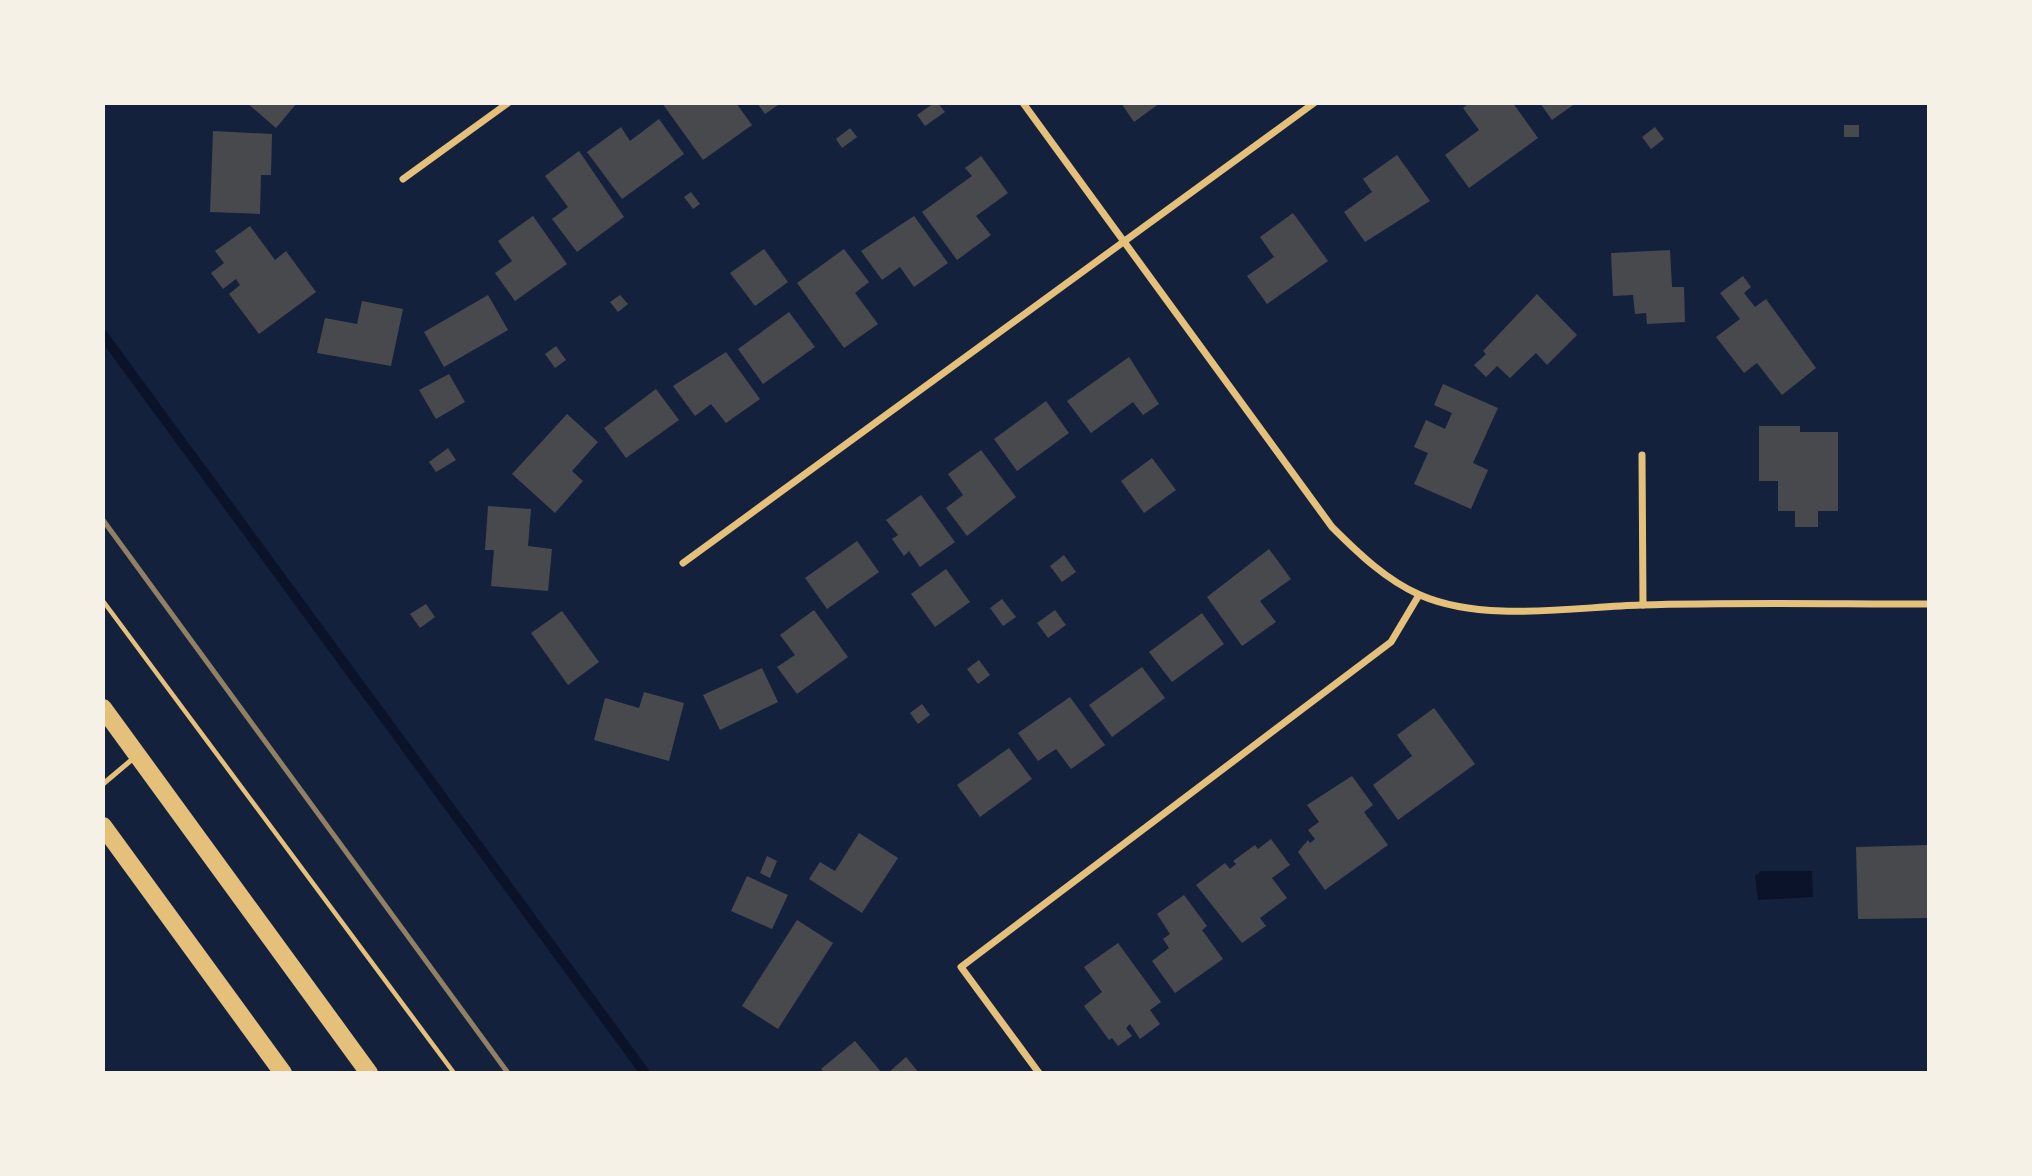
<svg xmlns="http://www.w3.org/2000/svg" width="2032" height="1176" font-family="'Roboto Condensed',sans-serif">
	<rect width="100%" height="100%" fill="#14213d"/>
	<path fill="#0b132b" d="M 1761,871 L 1812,871 L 1813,897 L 1758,900 L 1755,876 Z"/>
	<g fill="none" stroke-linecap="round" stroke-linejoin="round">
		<path stroke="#0b132b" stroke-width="10" d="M 103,335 L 645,1073"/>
	</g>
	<g fill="#48494c">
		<path d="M 247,103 L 297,103 L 276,128 Z"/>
		<path d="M 662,103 L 736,103 L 752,125 L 703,160 Z"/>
		<path d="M 757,103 L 781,103 L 765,114 Z"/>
		<path d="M 934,103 L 938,103 L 945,112 L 925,126 L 917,115 Z"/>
		<path d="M 1121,103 L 1160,103 L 1134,122 Z"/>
		<path d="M 1469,103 L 1513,103 L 1538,138 L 1469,188 L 1445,155 L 1479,130 L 1463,108 Z"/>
		<path d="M 1540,103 L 1576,103 L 1552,120 Z"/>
		<path d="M 659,119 L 684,154 L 622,199 L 587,152 L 621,127 L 630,141 Z"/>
		<rect x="1844" y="125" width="15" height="12"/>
		<path d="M 1655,127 L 1664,139 L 1651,149 L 1642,137 Z"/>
		<path d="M 850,128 L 857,137 L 842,148 L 836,139 Z"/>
		<path d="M 213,131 L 272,134 L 271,175 L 261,175 L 260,214 L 210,212 Z"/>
		<path d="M 579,151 L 624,217 L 577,252 L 552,219 L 568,207 L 545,176 Z"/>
		<path d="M 1397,155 L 1430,201 L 1365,242 L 1344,212 L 1372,192 L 1363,179 Z"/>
		<path d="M 981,156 L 1008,193 L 976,216 L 991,235 L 957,260 L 922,212 L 972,176 L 965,168 Z"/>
		<path d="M 691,192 L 700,204 L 693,209 L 684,197 Z"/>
		<path d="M 1293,213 L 1328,261 L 1267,304 L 1247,276 L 1274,257 L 1260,237 Z"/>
		<path d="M 533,216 L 567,264 L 515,301 L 495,273 L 512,261 L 498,241 Z"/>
		<path d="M 914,216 L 948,263 L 914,287 L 900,267 L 882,280 L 861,251 Z"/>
		<path d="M 250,226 L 275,260 L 286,251 L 316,292 L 259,334 L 229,294 L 240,285 L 236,279 L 223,289 L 211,273 L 224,263 L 215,251 Z"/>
		<path d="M 764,249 L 788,282 L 755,306 L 730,273 Z"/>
		<path d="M 844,249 L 869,282 L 855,293 L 878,324 L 844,348 L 797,283 Z"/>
		<path d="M 1670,250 L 1672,287 L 1684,287 L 1685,322 L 1647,324 L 1646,313 L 1635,314 L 1633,295 L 1613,296 L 1611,253 Z"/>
		<path d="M 1743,276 L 1751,287 L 1744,293 L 1755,307 L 1766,299 L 1816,368 L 1782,395 L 1757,363 L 1744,373 L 1716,337 L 1740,319 L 1720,293 Z"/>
		<path d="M 1537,294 L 1577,335 L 1547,365 L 1536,353 L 1510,378 L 1497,366 L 1486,377 L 1474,365 L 1486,354 L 1483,351 Z"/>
		<path d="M 488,295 L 508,330 L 444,367 L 424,332 Z"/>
		<path d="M 620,295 L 628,304 L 618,312 L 610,302 Z"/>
		<path d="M 362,301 L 403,309 L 391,366 L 317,353 L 325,318 L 357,324 Z"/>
		<path d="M 789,312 L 815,347 L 763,384 L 738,349 Z"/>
		<path d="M 556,346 L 566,360 L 555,368 L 545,354 Z"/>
		<path d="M 726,352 L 760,399 L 726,423 L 711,404 L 695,416 L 673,386 Z"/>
		<path d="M 1129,357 L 1159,404 L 1143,415 L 1133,402 L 1091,433 L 1067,401 Z"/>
		<path d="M 449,374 L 465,402 L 436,419 L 419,390 Z"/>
		<path d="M 1443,384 L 1498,408 L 1473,463 L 1488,470 L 1471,509 L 1414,484 L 1428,453 L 1414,447 L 1426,420 L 1445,429 L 1452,413 L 1434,405 Z"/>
		<path d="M 656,389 L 679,420 L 626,458 L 604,428 Z"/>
		<path d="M 1046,401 L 1069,433 L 1017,471 L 994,439 Z"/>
		<path d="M 567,414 L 598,442 L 572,471 L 583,481 L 555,513 L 512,474 Z"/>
		<path d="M 1759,426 L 1800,426 L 1800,432 L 1838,432 L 1838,511 L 1818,511 L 1818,527 L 1795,527 L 1795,511 L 1778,511 L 1778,481 L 1759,481 Z"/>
		<path d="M 448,448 L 456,460 L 436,472 L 429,462 Z"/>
		<path d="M 981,450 L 1016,497 L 967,536 L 946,508 L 963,495 L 948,474 Z"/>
		<path d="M 1152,458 L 1176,490 L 1144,513 L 1121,481 Z"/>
		<path d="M 921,495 L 955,542 L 920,567 L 909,551 L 904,556 L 892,539 L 898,535 L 886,520 Z"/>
		<path d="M 488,506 L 531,509 L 528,546 L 552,549 L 548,591 L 491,586 L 494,550 L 485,550 Z"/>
		<path d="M 857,541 L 879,572 L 827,609 L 805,578 Z"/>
		<path d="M 1269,549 L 1291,579 L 1260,601 L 1276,622 L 1242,646 L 1207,597 Z"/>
		<path d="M 1064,555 L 1076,572 L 1062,582 L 1050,566 Z"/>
		<path d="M 946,569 L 970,602 L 935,627 L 911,594 Z"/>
		<path d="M 1002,599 L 1016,617 L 1003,626 L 990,608 Z"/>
		<path d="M 426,604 L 435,617 L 420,628 L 410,614 Z"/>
		<path d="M 814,610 L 848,657 L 797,694 L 777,667 L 795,655 L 780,635 Z"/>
		<path d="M 1055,610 L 1066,625 L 1048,638 L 1037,623 Z"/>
		<path d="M 562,611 L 599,662 L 568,685 L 531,633 Z"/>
		<path d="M 1202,613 L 1224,644 L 1172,682 L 1149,652 Z"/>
		<path d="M 979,660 L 990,675 L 978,684 L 967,669 Z"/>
		<path d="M 1142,667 L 1165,698 L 1112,737 L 1089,705 Z"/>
		<path d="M 762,668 L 778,702 L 720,730 L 703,695 Z"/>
		<path d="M 644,692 L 684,703 L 669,761 L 594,740 L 605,698 L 639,708 Z"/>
		<path d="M 1070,697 L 1105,745 L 1071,769 L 1056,749 L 1038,761 L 1018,733 Z"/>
		<path d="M 922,704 L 930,715 L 918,724 L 910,713 Z"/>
		<path d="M 1434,708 L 1475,764 L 1398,820 L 1373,785 L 1412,756 L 1397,735 Z"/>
		<path d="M 1009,748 L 1032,779 L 980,817 L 957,785 Z"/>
		<path d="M 1352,776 L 1373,805 L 1364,812 L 1388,845 L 1325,890 L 1298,852 L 1308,840 L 1310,843 L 1315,839 L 1308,830 L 1319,822 L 1307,805 Z"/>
		<path d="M 859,833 L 898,858 L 862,913 L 809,879 L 820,862 L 835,871 Z"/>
		<path d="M 1271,839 L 1290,865 L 1272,878 L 1287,898 L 1260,918 L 1266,926 L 1242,943 L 1196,885 L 1225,863 L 1230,869 L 1236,864 L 1233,861 L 1255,845 L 1258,849 Z"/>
		<path d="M 1929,845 L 1929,918 L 1858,919 L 1856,847 Z"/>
		<path d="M 767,856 L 777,861 L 770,878 L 760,873 Z"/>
		<path d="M 747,876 L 788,895 L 772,929 L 731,911 Z"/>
		<path d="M 1184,895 L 1207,926 L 1202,930 L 1223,959 L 1175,993 L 1152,961 L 1169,948 L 1163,939 L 1170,934 L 1157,914 Z"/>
		<path d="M 797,920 L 833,943 L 778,1029 L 742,1006 Z"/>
		<path d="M 1118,943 L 1161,1002 L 1150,1010 L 1160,1024 L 1140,1039 L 1130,1024 L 1126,1028 L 1132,1036 L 1118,1046 L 1112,1038 L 1109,1040 L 1084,1006 L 1102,992 L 1084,967 Z"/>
		<path d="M 855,1041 L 882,1073 L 824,1073 L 821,1069 Z"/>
		<path d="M 906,1057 L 919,1073 L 888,1073 Z"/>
	</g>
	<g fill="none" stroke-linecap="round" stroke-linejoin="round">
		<path stroke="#e5c07b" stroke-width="4.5" d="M 103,601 L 454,1073"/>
		<path stroke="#e5c07b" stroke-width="5" d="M 103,784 L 135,757"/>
		<g stroke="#e5c07b" stroke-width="7">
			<path d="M 1023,103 L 1332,527 C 1358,553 1386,580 1420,595 C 1484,623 1573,607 1641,605 C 1737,602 1833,604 1929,604"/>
			<path d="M 403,179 L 508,103"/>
			<path d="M 1642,455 L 1643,605"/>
			<path d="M 683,563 L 1314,103"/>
			<path d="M 1039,1073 L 961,967 L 1391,642 L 1419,595"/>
		</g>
		<g stroke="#e5c07b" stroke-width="18">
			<path d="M 103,708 L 369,1073"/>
			<path d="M 103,826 L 283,1073"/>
		</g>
		<path stroke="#918062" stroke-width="5" d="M 103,520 L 508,1073"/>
	</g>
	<rect width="2032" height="1176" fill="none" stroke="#f6f1e7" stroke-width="210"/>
</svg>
